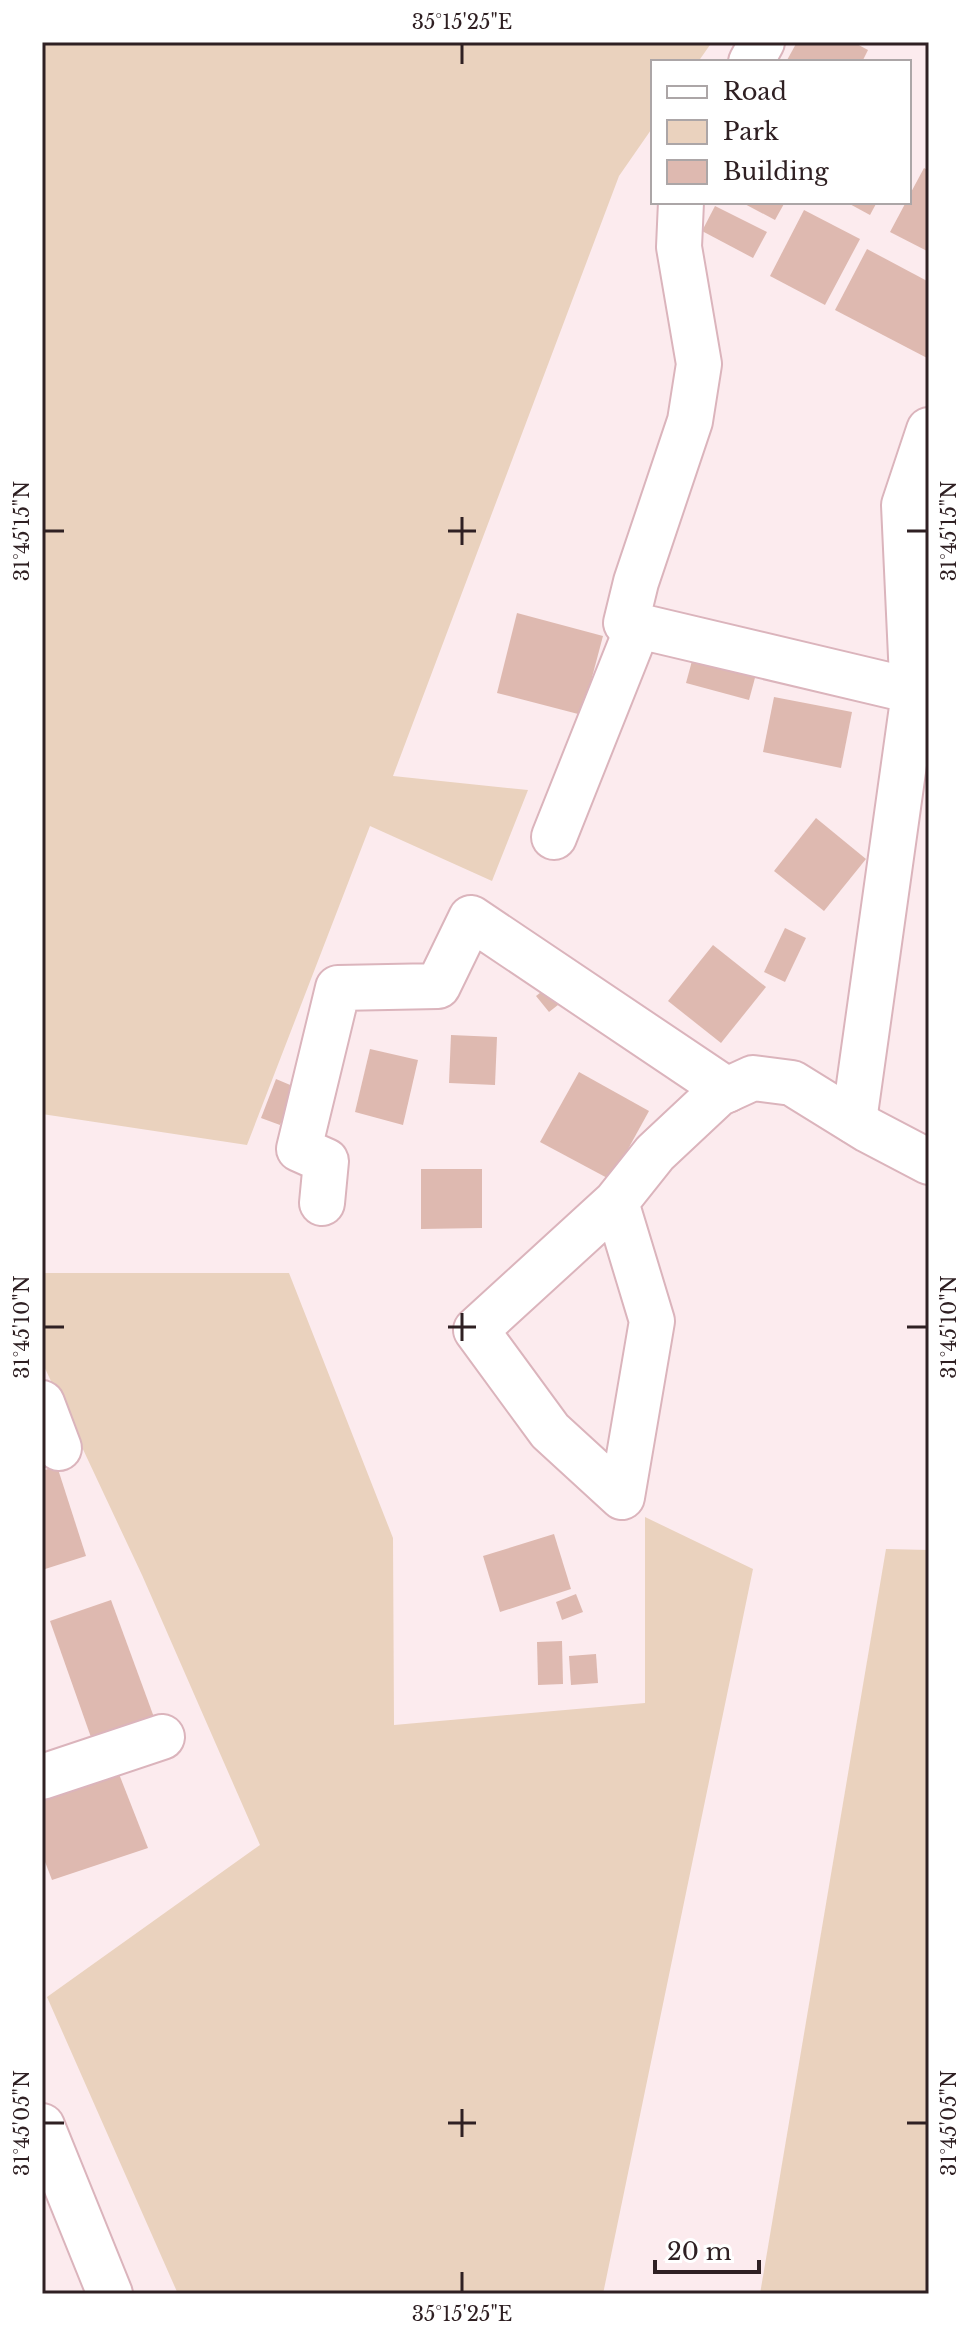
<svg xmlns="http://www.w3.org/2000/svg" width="971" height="2336" font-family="'Libre Baskerville',serif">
	<rect width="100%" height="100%" fill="#fcebee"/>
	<g fill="#ead2be">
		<path d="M 42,42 L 712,42 L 698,62 L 653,62 L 653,127 L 619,176 L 393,776 L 528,790 L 492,881 L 370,826 L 247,1145 L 42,1114 Z"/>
		<path d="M 42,1273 L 289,1273 L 393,1538 L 394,1725 L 645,1703 L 645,1517 L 753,1569 L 603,2294 L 178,2294 L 47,1997 L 260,1845 L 142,1575 L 42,1362 Z"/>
		<path d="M 886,1549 L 929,1550 L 929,2294 L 760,2294 Z"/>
	</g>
	<g fill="#deb9b0">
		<path d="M 797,42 L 853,42 L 868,50 L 862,62 L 786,62 Z"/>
		<path d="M 924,168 L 929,171 L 929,252 L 890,232 L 906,202 L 909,202 L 909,196 Z"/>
		<path d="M 741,202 L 785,202 L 775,220 Z"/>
		<path d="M 846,202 L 877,202 L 870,215 Z"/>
		<path d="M 715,206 L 767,232 L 753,258 L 702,231 Z"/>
		<path d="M 804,210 L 860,239 L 825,305 L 770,276 Z"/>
		<path d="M 867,249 L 929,282 L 929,359 L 835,310 Z"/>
		<path d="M 517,613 L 603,636 L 582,715 L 497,693 Z"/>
		<path d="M 696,646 L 759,663 L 749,700 L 686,683 Z"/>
		<path d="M 774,697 L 852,712 L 841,768 L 763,752 Z"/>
		<path d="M 816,818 L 866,859 L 824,911 L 774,871 Z"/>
		<path d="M 785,928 L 806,938 L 785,982 L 764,972 Z"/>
		<path d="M 713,945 L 766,987 L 721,1043 L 668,1001 Z"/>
		<path d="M 554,982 L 567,998 L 549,1012 L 536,996 Z"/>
		<path d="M 451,1035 L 497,1037 L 495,1085 L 449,1083 Z"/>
		<path d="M 370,1049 L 418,1060 L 403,1125 L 355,1112 Z"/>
		<path d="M 579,1072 L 649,1111 L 611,1180 L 540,1142 Z"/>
		<path d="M 276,1079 L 295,1087 L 280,1125 L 261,1118 Z"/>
		<path d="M 421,1169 L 482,1169 L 482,1228 L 421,1229 Z"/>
		<path d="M 57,1466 L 86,1556 L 42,1570 L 42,1471 Z"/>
		<path d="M 554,1534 L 571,1589 L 500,1612 L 483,1556 Z"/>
		<path d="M 576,1594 L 583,1612 L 562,1620 L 556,1602 Z"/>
		<path d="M 111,1600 L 155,1720 L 93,1743 L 50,1621 Z"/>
		<path d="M 562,1641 L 563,1684 L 538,1685 L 537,1642 Z"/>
		<path d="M 596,1654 L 598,1683 L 571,1685 L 569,1656 Z"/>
		<path d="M 119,1774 L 148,1848 L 52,1880 L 42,1854 L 42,1800 Z"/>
	</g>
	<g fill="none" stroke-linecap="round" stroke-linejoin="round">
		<defs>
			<g id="minor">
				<path d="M 751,62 L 762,42"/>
				<path d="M 681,202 L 679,247 L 699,364 L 690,421 L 636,582 L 626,623 L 913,691"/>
				<path d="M 554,837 L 638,626"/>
				<path d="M 854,1121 L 913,700 L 904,505 L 929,430"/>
				<path d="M 616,1202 L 652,1321 L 622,1497 L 550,1431 L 476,1330 L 616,1202 L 655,1153 L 718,1094 L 753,1078 L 792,1083 L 868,1130 L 929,1162"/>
				<path d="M 322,1203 L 326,1161 L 299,1149 L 338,988 L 438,986 L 471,918 L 727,1090"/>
				<path d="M 42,1403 L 59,1448"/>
				<path d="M 42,1777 L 162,1737"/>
				<path d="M 42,2126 L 110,2294"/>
			</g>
		</defs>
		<use href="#minor" stroke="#dbb4bc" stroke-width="48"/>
		<use href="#minor" stroke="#fff" stroke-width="44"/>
	</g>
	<path fill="none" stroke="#2f2023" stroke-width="3" d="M 462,44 L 462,64M 462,517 L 462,545M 44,531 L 64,531M 448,531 L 476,531M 907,531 L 927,531M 462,1313 L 462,1341M 44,1327 L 64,1327M 448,1327 L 476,1327M 907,1327 L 927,1327M 462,2109 L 462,2137M 44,2123 L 64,2123M 448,2123 L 476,2123M 907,2123 L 927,2123M 462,2272 L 462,2292"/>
	<rect width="971" height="2336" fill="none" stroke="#ffffff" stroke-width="88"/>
	<rect x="651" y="60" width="260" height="144" fill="#ffffff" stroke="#aca6a7" stroke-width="2"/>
	<rect x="667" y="86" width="40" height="12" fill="#ffffff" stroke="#aca6a7" stroke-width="2"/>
	<text x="723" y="100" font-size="24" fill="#2f2023">Road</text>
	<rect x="667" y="120" width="40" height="24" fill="#ead2be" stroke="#aca6a7" stroke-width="2"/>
	<text x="723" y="140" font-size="24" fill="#2f2023">Park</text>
	<rect x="667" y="160" width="40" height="24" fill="#deb9b0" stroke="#aca6a7" stroke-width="2"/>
	<text x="723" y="180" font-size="24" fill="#2f2023">Building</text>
	<path d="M655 2260v12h104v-12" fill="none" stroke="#2f2023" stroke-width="4"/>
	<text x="667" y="2260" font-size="24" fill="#2f2023" stroke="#ffffff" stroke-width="6" paint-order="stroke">20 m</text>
	<rect x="44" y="44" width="883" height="2248" fill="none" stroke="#2f2023" stroke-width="3"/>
	<g font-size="20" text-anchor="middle" fill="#2f2023">
		<text x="462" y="29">35°15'25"E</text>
		<text transform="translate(22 531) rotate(-90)" y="7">31°45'15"N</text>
		<text transform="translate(949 531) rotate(-90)" y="7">31°45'15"N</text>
		<text transform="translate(22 1327) rotate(-90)" y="7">31°45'10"N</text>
		<text transform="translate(949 1327) rotate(-90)" y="7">31°45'10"N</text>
		<text transform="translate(22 2123) rotate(-90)" y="7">31°45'05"N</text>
		<text transform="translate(949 2123) rotate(-90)" y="7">31°45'05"N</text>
		<text x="462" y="2321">35°15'25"E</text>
	</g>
</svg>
